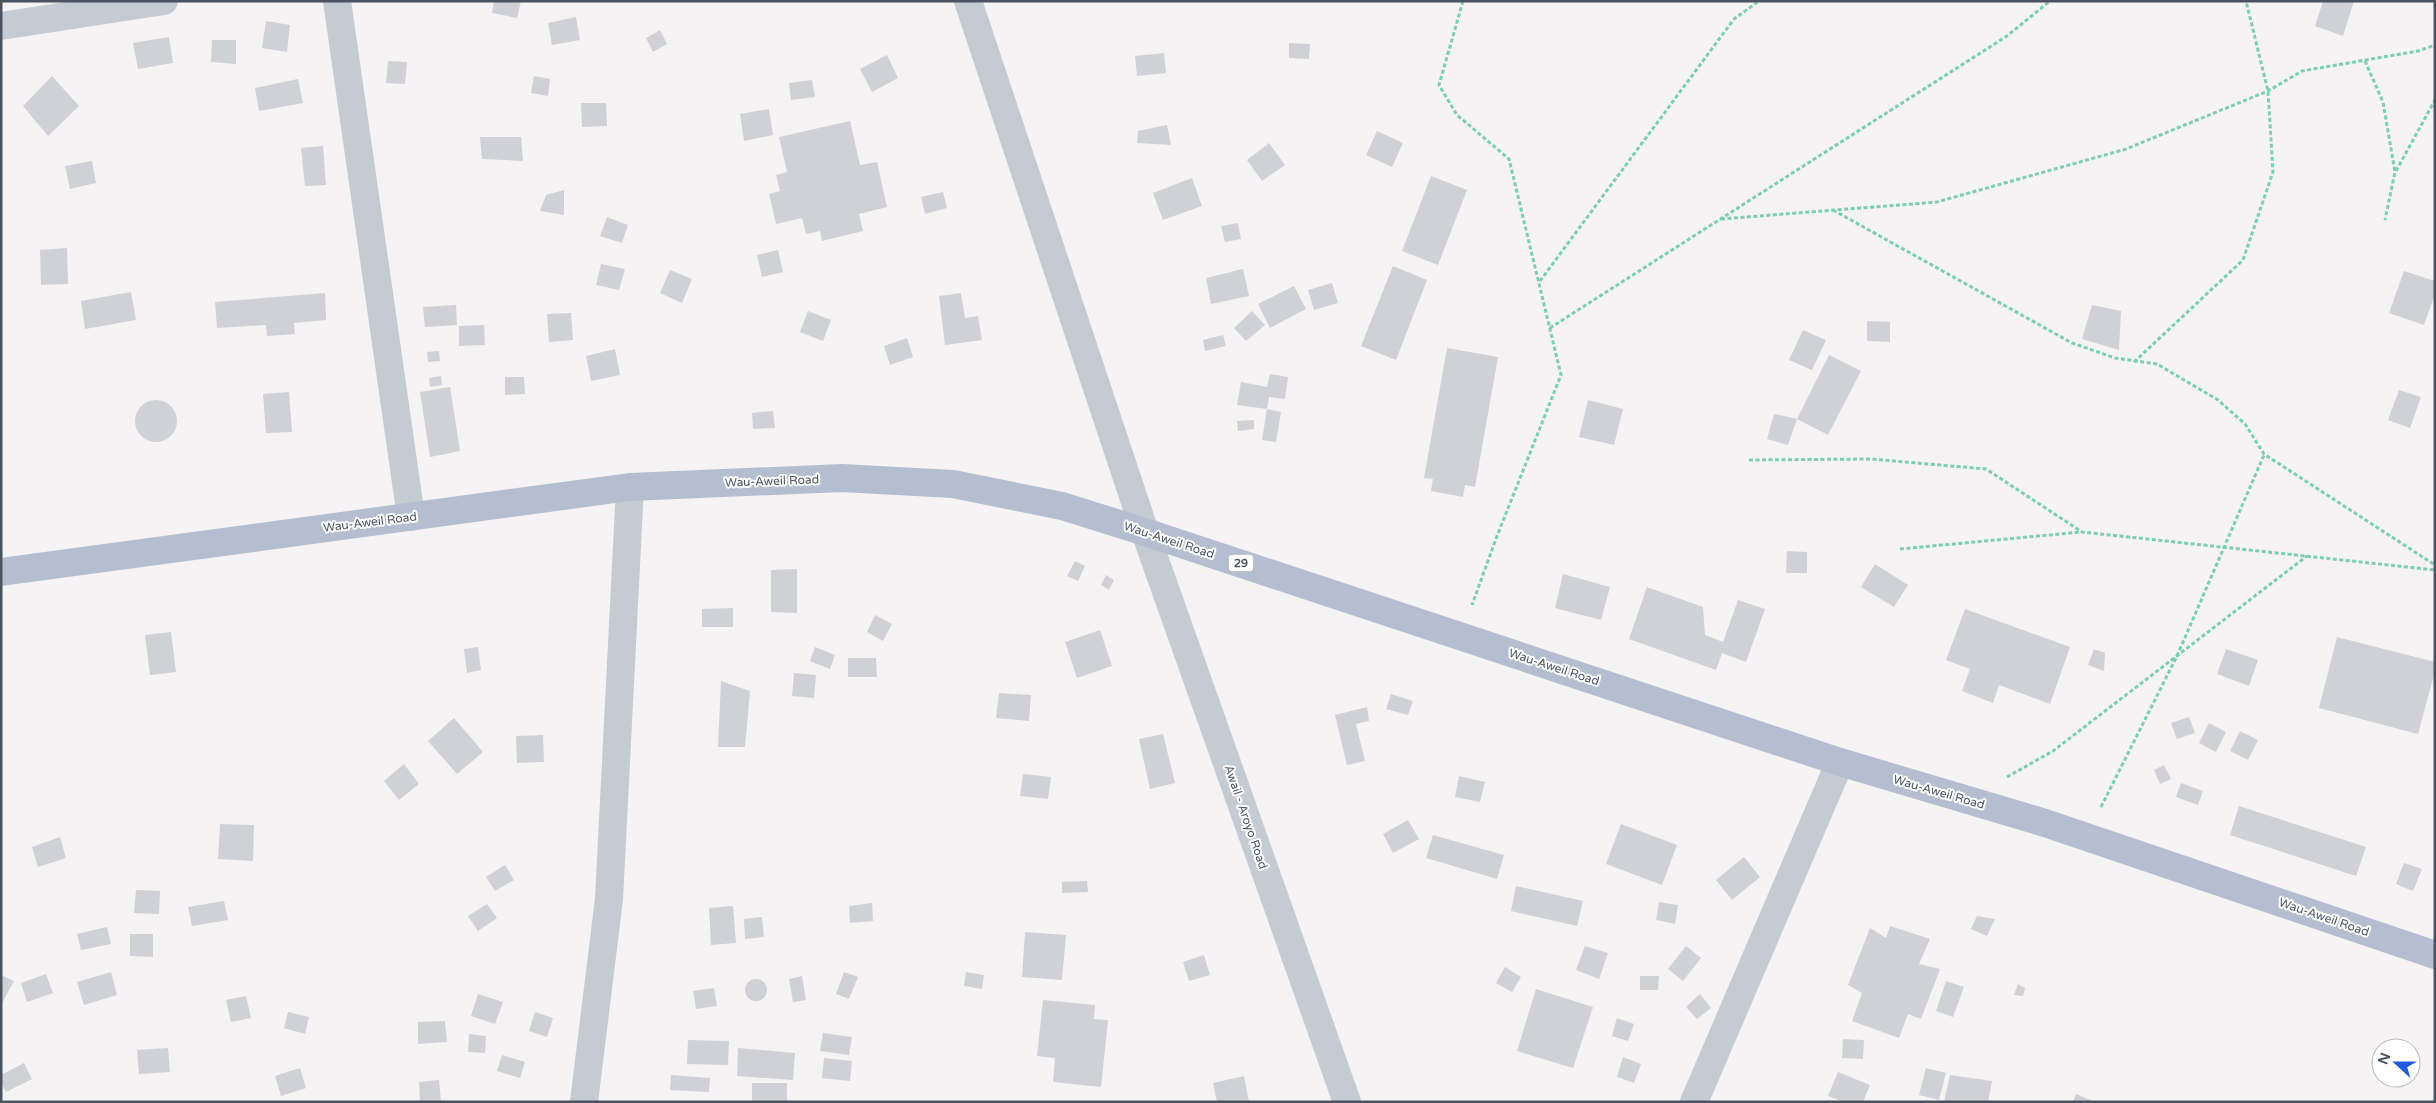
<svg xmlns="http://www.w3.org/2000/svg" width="2436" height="1103" font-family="'Varela Round',sans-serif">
	<rect width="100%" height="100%" fill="#f5f3f3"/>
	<g fill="#d0d1d7">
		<path d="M 494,1 L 521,1 L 517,18 L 492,13 Z"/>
		<path d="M 2323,1 L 2354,1 L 2343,36 L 2315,26 Z"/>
		<path d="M 576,17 L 580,40 L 552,45 L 548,23 Z"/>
		<path d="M 266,21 L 290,25 L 287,52 L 262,48 Z"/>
		<path d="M 660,30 L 667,44 L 653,52 L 646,38 Z"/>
		<path d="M 169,37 L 173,63 L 138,69 L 133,43 Z"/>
		<path d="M 212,40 L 236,40 L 236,64 L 211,62 Z"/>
		<path d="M 1289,43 L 1310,44 L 1309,59 L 1289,58 Z"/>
		<path d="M 1164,53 L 1166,73 L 1137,76 L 1135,56 Z"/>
		<path d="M 887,55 L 898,78 L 872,92 L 860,69 Z"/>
		<path d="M 388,61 L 407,62 L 405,84 L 386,83 Z"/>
		<path d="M 52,76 L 79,106 L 48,136 L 23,106 Z"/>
		<path d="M 534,76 L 550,79 L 548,96 L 531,93 Z"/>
		<path d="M 298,79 L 303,103 L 259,111 L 255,88 Z"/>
		<path d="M 812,80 L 815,97 L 791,100 L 789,83 Z"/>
		<path d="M 581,103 L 606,103 L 607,126 L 582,127 Z"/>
		<path d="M 769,109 L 773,135 L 744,141 L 740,114 Z"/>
		<path d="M 850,121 L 860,165 L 877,162 L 887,207 L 859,214 L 863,231 L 822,241 L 820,231 L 806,234 L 802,218 L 776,224 L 769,194 L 780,191 L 776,175 L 787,172 L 779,137 Z"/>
		<path d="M 1167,125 L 1171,145 L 1137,143 L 1138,131 Z"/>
		<path d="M 1377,131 L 1403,143 L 1392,167 L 1366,155 Z"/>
		<path d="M 480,137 L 521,137 L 523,161 L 482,159 Z"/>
		<path d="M 1269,143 L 1285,165 L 1262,181 L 1247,160 Z"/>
		<path d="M 323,146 L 326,185 L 305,186 L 301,148 Z"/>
		<path d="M 92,161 L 96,183 L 70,189 L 65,166 Z"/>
		<path d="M 1431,176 L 1467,190 L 1438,265 L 1402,251 Z"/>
		<path d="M 1192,178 L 1202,206 L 1163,220 L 1153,193 Z"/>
		<path d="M 564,190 L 564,215 L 540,211 L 546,195 Z"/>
		<path d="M 943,192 L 947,208 L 925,214 L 921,197 Z"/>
		<path d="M 607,217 L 628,225 L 622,243 L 600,236 Z"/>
		<path d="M 1238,223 L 1241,239 L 1225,242 L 1221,226 Z"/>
		<path d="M 67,248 L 68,284 L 41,285 L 40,250 Z"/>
		<path d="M 778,250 L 783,272 L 762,277 L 757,255 Z"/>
		<path d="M 601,264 L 625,269 L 619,290 L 596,285 Z"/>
		<path d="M 1393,266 L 1427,280 L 1396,360 L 1361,346 Z"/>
		<path d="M 1243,269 L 1249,296 L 1211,304 L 1206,278 Z"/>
		<path d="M 670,270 L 692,279 L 682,303 L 660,293 Z"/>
		<path d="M 2404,271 L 2435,281 L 2435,294 L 2424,325 L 2389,313 Z"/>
		<path d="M 1332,283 L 1338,303 L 1314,310 L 1308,290 Z"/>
		<path d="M 1294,286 L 1306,309 L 1270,328 L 1258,304 Z"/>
		<path d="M 131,292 L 136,320 L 85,329 L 81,301 Z"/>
		<path d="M 325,293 L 326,320 L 294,323 L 295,334 L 267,336 L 266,325 L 217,328 L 215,302 Z"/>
		<path d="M 961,293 L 965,318 L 978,316 L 982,340 L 945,345 L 939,296 Z"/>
		<path d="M 456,305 L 457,325 L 425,327 L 423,307 Z"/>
		<path d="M 2092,305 L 2121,311 L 2119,350 L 2082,339 Z"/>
		<path d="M 808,311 L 831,320 L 823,341 L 800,332 Z"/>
		<path d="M 1252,311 L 1265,325 L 1246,341 L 1234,328 Z"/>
		<path d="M 571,313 L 573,340 L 549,342 L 547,314 Z"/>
		<path d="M 1867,321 L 1890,322 L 1890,342 L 1867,341 Z"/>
		<path d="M 484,325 L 485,345 L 459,346 L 459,326 Z"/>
		<path d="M 1803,330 L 1826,340 L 1812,370 L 1789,360 Z"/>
		<path d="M 1223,335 L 1226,346 L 1205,351 L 1203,340 Z"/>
		<path d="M 907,338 L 913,357 L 890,365 L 884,346 Z"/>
		<path d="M 1447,348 L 1498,357 L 1475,487 L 1465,485 L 1463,497 L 1431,491 L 1433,479 L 1424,478 Z"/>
		<path d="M 615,349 L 620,375 L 591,381 L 586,356 Z"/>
		<path d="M 439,351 L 440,361 L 428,362 L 427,352 Z"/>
		<path d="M 1829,355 L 1861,371 L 1828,435 L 1797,419 L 1788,445 L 1767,439 L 1774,414 L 1797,419 Z"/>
		<path d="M 1270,374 L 1288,377 L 1285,399 L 1269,397 L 1267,409 L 1281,412 L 1276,442 L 1262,440 L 1267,409 L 1237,405 L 1241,382 L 1267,387 Z"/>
		<path d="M 441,376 L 442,385 L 430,387 L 429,378 Z"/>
		<path d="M 505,377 L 524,377 L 525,394 L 505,395 Z"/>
		<path d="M 450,387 L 460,451 L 430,457 L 420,392 Z"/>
		<path d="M 2399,390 L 2421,397 L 2410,428 L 2388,420 Z"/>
		<path d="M 289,392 L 292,432 L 266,433 L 263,394 Z"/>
		<path d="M 1588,400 L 1623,409 L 1614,445 L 1579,437 Z"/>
		<circle cx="156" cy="421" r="21"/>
		<path d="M 773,411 L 775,428 L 753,429 L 752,413 Z"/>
		<path d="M 1254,420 L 1254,429 L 1238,431 L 1237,421 Z"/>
		<path d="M 1787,551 L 1807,552 L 1807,573 L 1786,573 Z"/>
		<path d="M 1075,561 L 1085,566 L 1078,581 L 1067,576 Z"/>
		<path d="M 1875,564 L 1908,585 L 1894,607 L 1861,587 Z"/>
		<path d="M 797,569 L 797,613 L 771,612 L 771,570 Z"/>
		<path d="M 1563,574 L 1610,587 L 1601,620 L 1555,608 Z"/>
		<path d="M 1106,575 L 1114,580 L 1109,590 L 1101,585 Z"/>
		<path d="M 1647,587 L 1703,607 L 1705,635 L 1723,642 L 1738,600 L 1765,609 L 1746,662 L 1722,653 L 1716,670 L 1629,639 Z"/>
		<path d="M 733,608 L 733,627 L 702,627 L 702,609 Z"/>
		<path d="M 1965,609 L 2070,647 L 2050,704 L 1999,685 L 1993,703 L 1962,691 L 1970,669 L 1946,660 Z"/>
		<path d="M 875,615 L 892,624 L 883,641 L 867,632 Z"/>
		<path d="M 1100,630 L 1112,666 L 1077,678 L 1065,642 Z"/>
		<path d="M 171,632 L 176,672 L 150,675 L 145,635 Z"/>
		<path d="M 2337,637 L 2435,662 L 2435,671 L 2418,734 L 2319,708 Z"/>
		<path d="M 478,647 L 481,670 L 467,673 L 464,649 Z"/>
		<path d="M 815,647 L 835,655 L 830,669 L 810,661 Z"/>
		<path d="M 2094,649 L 2105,653 L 2104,671 L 2088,665 Z"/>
		<path d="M 2226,649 L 2258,660 L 2249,686 L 2217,674 Z"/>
		<path d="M 848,658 L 876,658 L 877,677 L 848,677 Z"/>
		<path d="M 794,673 L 816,675 L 814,698 L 792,696 Z"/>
		<path d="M 721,681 L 750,691 L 745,747 L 718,747 Z"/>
		<path d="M 999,693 L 1031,695 L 1029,721 L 996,718 Z"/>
		<path d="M 1391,694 L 1413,701 L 1408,715 L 1386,709 Z"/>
		<path d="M 1367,707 L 1369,721 L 1356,724 L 1365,761 L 1347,765 L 1335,715 Z"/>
		<path d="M 2189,717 L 2195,733 L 2177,739 L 2171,723 Z"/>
		<path d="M 454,718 L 483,752 L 457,774 L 428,741 Z"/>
		<path d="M 2209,723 L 2226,732 L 2216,752 L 2199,743 Z"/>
		<path d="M 2240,731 L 2258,740 L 2248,760 L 2230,751 Z"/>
		<path d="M 1163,734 L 1175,783 L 1150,789 L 1139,739 Z"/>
		<path d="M 543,735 L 544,762 L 517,763 L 516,736 Z"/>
		<path d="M 404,764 L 419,784 L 399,800 L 384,781 Z"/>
		<path d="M 2164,765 L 2171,779 L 2160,784 L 2154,770 Z"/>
		<path d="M 1023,774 L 1051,777 L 1048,799 L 1020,796 Z"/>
		<path d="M 1459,776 L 1485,782 L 1480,802 L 1455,797 Z"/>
		<path d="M 2181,783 L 2203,791 L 2198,805 L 2176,797 Z"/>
		<path d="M 2239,806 L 2366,847 L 2356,876 L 2230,835 Z"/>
		<path d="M 1408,820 L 1419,839 L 1393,853 L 1383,834 Z"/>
		<path d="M 220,824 L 254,825 L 253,861 L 218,859 Z"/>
		<path d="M 1621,824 L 1677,845 L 1662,885 L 1606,864 Z"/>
		<path d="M 1433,835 L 1504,855 L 1497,879 L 1426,858 Z"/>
		<path d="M 60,837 L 66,858 L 38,867 L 32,847 Z"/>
		<path d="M 1744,857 L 1760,877 L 1732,900 L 1716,880 Z"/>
		<path d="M 2404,863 L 2422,869 L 2413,891 L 2396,884 Z"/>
		<path d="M 505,865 L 514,880 L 495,891 L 486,877 Z"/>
		<path d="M 1087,881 L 1088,892 L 1062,893 L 1062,882 Z"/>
		<path d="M 1516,886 L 1583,901 L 1577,926 L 1511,911 Z"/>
		<path d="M 136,890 L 160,891 L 159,914 L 134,913 Z"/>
		<path d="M 224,901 L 228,920 L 192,926 L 188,907 Z"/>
		<path d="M 1659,902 L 1678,905 L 1675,924 L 1656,920 Z"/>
		<path d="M 872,903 L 873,921 L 850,923 L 849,906 Z"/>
		<path d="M 487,904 L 497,918 L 478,931 L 468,916 Z"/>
		<path d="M 733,906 L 736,943 L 711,945 L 709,908 Z"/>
		<path d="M 1977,916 L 1995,919 L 1987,936 L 1971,929 Z"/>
		<path d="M 762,917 L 764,937 L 745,939 L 744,919 Z"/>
		<path d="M 1890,926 L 1930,939 L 1919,964 L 1940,969 L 1921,1019 L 1908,1014 L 1899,1038 L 1852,1021 L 1862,993 L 1848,985 L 1870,928 L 1886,938 Z"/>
		<path d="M 107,927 L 111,944 L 81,950 L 77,934 Z"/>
		<path d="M 1025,932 L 1066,935 L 1062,980 L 1022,977 Z"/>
		<path d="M 130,934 L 153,934 L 153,957 L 130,956 Z"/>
		<path d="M 1585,946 L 1608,953 L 1599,979 L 1576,970 Z"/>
		<path d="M 1686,946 L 1701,958 L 1683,981 L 1668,969 Z"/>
		<path d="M 1204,955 L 1210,975 L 1189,981 L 1183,962 Z"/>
		<path d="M 1505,967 L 1521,977 L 1512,992 L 1496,983 Z"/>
		<path d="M 111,972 L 117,995 L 84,1005 L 77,982 Z"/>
		<path d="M 844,972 L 858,977 L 849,999 L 836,994 Z"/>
		<path d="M 966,972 L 984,975 L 982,989 L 964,986 Z"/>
		<path d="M 46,974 L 53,993 L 27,1002 L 21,983 Z"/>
		<path d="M 1,975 L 14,981 L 1,1005 Z"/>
		<path d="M 802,976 L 806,1000 L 793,1002 L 789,979 Z"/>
		<path d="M 1640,976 L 1659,976 L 1658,990 L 1640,990 Z"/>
		<circle cx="756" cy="990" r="11"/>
		<path d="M 1946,981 L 1964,987 L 1953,1017 L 1936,1011 Z"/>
		<path d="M 2018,984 L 2025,988 L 2023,996 L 2014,995 Z"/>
		<path d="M 714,988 L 717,1006 L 696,1009 L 693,991 Z"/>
		<path d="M 1536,989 L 1593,1007 L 1573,1068 L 1517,1051 Z"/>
		<path d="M 478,994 L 503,1002 L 495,1024 L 471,1016 Z"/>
		<path d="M 1700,994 L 1711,1008 L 1697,1019 L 1686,1007 Z"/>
		<path d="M 246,996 L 251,1018 L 231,1022 L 226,1000 Z"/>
		<path d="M 1043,1000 L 1095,1005 L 1094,1019 L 1108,1020 L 1101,1087 L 1053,1082 L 1055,1058 L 1037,1056 Z"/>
		<path d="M 288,1012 L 309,1017 L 305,1034 L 284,1028 Z"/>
		<path d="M 535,1012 L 553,1018 L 547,1037 L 529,1031 Z"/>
		<path d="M 1617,1018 L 1634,1024 L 1628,1041 L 1612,1036 Z"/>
		<path d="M 445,1021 L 447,1042 L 418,1044 L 418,1022 Z"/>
		<path d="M 823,1033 L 852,1037 L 849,1055 L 820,1051 Z"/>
		<path d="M 469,1034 L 486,1036 L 485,1053 L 468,1052 Z"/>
		<path d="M 1843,1039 L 1864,1040 L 1863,1059 L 1842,1058 Z"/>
		<path d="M 688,1040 L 729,1041 L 728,1065 L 687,1064 Z"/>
		<path d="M 168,1048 L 170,1072 L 139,1074 L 137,1050 Z"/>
		<path d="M 738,1048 L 795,1053 L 793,1080 L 737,1076 Z"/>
		<path d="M 502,1055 L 525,1062 L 520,1078 L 497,1071 Z"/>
		<path d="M 1623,1057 L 1641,1064 L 1634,1083 L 1617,1077 Z"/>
		<path d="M 824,1058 L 852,1061 L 850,1081 L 822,1078 Z"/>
		<path d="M 24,1063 L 32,1079 L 6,1092 L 1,1083 L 1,1075 Z"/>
		<path d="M 300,1068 L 306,1088 L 281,1096 L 275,1076 Z"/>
		<path d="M 1926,1068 L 1946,1073 L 1939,1100 L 1919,1095 Z"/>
		<path d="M 1838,1072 L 1870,1085 L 1863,1102 L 1844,1102 L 1828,1096 Z"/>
		<path d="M 671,1075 L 710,1078 L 709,1092 L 670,1090 Z"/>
		<path d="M 1950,1075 L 1992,1081 L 1988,1102 L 1944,1102 Z"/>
		<path d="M 1244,1076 L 1249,1102 L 1217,1102 L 1213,1083 Z"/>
		<path d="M 439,1080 L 441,1101 L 420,1102 L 419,1082 Z"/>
		<rect x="752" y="1083" width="35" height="19"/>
		<path d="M 2076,1094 L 2095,1102 L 2073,1102 Z"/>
	</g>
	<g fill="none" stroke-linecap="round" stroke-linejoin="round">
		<g stroke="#7dcdb0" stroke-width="3" stroke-dasharray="4 2.5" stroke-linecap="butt">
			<path d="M 1463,1 L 1439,85 L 1457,115 L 1509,159 L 1561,375 L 1497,536 L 1472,605"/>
			<path d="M 2365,61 L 2383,102 L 2395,172 L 2385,220"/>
			<path d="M 2396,171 L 2435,100"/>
			<path d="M 1833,210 L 2072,343 L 2115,358 L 2157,364 L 2218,400 L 2245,424 L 2264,454 L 2435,565"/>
			<path d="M 1721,219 L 1937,202 L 2126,149 L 2268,91 L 2302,71 L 2418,51 L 2435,45"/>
			<path d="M 1540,281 L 1734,19 L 1759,1"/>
			<path d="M 1550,328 L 2007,36 L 2050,1"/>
			<path d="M 2134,362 L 2243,260 L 2273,172 L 2268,91 L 2246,1"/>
			<path d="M 1749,460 L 1871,459 L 1986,469 L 2082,532 L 2435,570"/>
			<path d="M 1900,549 L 2081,532"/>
			<path d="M 2007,777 L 2053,751 L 2307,556"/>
			<path d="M 2101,807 L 2177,656 L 2264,455"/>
		</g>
		<g stroke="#c4cbd3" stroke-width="28">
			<path d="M 337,1 L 411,517"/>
			<path d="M 968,1 L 1145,532 L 1347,1102"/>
			<path d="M 1,26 L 164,1"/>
			<path d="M 584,1102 L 609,899 L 630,487"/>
			<path d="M 1694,1102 L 1840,762"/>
		</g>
		<path stroke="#b4bed0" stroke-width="28" d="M 1,572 L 630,487 L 842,478 L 953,484 L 1062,506 L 1145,532 L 1840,762 L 2045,823 L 2435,955"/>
	</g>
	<g text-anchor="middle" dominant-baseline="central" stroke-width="4" stroke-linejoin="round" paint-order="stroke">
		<rect fill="#fff" stroke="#818790" stroke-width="1" x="1228.5" y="554.5" width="25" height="17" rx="4"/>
		<g font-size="11" font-weight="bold" fill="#4b5360">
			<text x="1241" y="563">29</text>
		</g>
		<g font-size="12" fill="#4b5360" stroke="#fff">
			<text transform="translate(772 481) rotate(-2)">Wau-Aweil Road</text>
			<text transform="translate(370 522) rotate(-7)">Wau-Aweil Road</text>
			<text transform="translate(1169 540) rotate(18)">Wau-Aweil Road</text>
			<text transform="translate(1554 667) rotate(18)">Wau-Aweil Road</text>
			<text transform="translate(1939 792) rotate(16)">Wau-Aweil Road</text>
			<text transform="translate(1246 817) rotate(71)">Awail - Aroyo Road</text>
			<text transform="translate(2324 917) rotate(19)">Wau-Aweil Road</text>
		</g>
	</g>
	<rect width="2436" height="1103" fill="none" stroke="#4b5360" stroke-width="5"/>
	<g transform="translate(2396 1063) rotate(291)"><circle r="24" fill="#ffffff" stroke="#b7babf"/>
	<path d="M0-4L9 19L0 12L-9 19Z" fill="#215ce1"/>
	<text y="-8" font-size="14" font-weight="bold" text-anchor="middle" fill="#4b5360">N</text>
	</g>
</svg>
